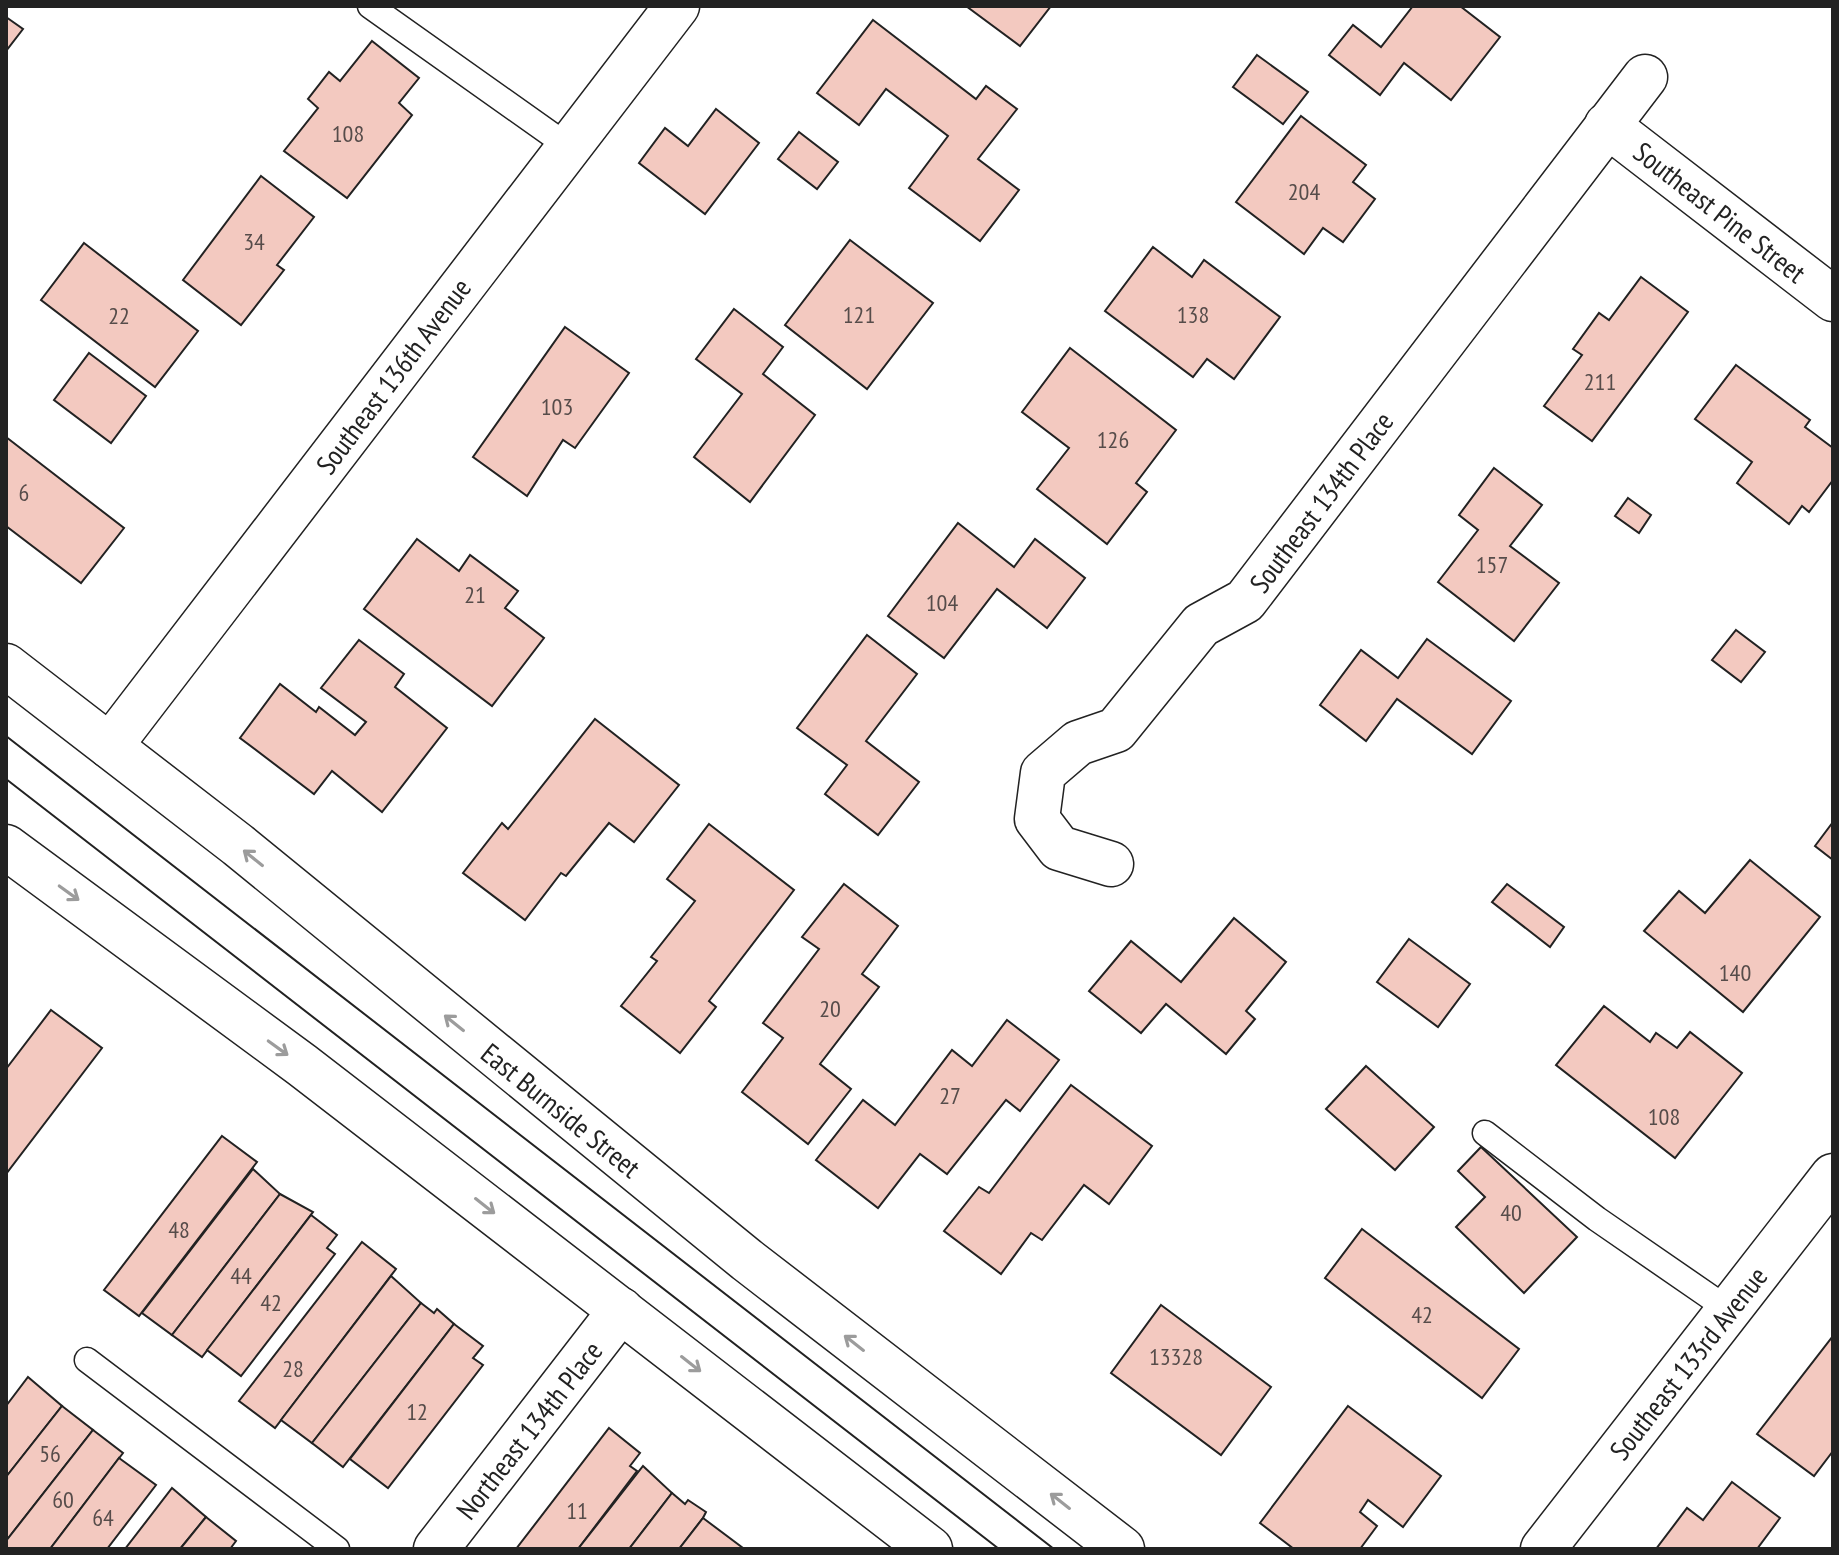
<svg xmlns="http://www.w3.org/2000/svg" width="1839" height="1555" font-family="'PT Sans Narrow',sans-serif">
	<rect width="100%" height="100%" fill="#fff"/>
	<g fill="#f3c9c0" stroke="#222" stroke-width="2">
		<path d="M 966,6 L 1051,6 L 1020,46 Z"/>
		<path d="M 1413,6 L 1460,6 L 1500,37 L 1451,100 L 1404,63 L 1380,95 L 1329,55 L 1353,25 L 1381,47 Z"/>
		<path d="M 6,17 L 23,29 L 6,51 Z"/>
		<path d="M 873,20 L 976,99 L 986,86 L 1017,109 L 978,159 L 1019,190 L 980,241 L 909,188 L 948,136 L 886,89 L 859,125 L 817,93 Z"/>
		<path d="M 372,41 L 419,78 L 399,103 L 412,115 L 347,198 L 284,151 L 318,108 L 308,99 L 329,72 L 340,81 Z"/>
		<path d="M 1257,55 L 1308,92 L 1283,124 L 1233,87 Z"/>
		<path d="M 716,109 L 759,143 L 705,214 L 639,163 L 665,128 L 688,146 Z"/>
		<path d="M 1301,116 L 1366,165 L 1353,182 L 1375,199 L 1343,242 L 1323,228 L 1304,254 L 1236,202 Z"/>
		<path d="M 799,132 L 838,162 L 817,189 L 778,159 Z"/>
		<path d="M 261,176 L 314,217 L 277,265 L 284,270 L 241,325 L 183,280 Z"/>
		<path d="M 850,240 L 933,303 L 867,389 L 785,325 Z"/>
		<path d="M 84,243 L 198,331 L 155,387 L 41,300 Z"/>
		<path d="M 1153,247 L 1192,277 L 1204,260 L 1280,317 L 1234,379 L 1207,359 L 1193,377 L 1105,311 Z"/>
		<path d="M 1641,277 L 1688,312 L 1592,441 L 1544,406 L 1582,355 L 1573,349 L 1599,313 L 1609,320 Z"/>
		<path d="M 734,309 L 783,347 L 763,374 L 815,415 L 750,502 L 694,457 L 742,394 L 696,359 Z"/>
		<path d="M 565,327 L 629,373 L 575,448 L 563,440 L 527,496 L 473,457 Z"/>
		<path d="M 1070,348 L 1176,430 L 1136,483 L 1147,492 L 1107,544 L 1037,489 L 1069,448 L 1022,412 Z"/>
		<path d="M 89,353 L 146,396 L 111,443 L 54,400 Z"/>
		<path d="M 1736,365 L 1810,420 L 1805,427 L 1833,448 L 1833,480 L 1809,512 L 1802,506 L 1789,524 L 1737,483 L 1752,462 L 1695,419 Z"/>
		<path d="M 6,437 L 124,528 L 81,583 L 6,526 Z"/>
		<path d="M 1494,468 L 1542,505 L 1510,546 L 1559,583 L 1514,641 L 1438,582 L 1478,530 L 1459,515 Z"/>
		<path d="M 1628,498 L 1651,515 L 1639,533 L 1615,516 Z"/>
		<path d="M 958,523 L 1014,567 L 1035,539 L 1085,578 L 1047,628 L 997,589 L 944,658 L 888,616 Z"/>
		<path d="M 417,539 L 459,571 L 470,555 L 518,591 L 505,608 L 544,638 L 492,706 L 364,609 Z"/>
		<path d="M 1736,630 L 1765,652 L 1741,682 L 1712,660 Z"/>
		<path d="M 867,635 L 917,674 L 866,741 L 919,782 L 878,835 L 825,794 L 847,765 L 797,728 Z"/>
		<path d="M 1427,639 L 1511,701 L 1472,754 L 1397,699 L 1366,741 L 1320,705 L 1361,650 L 1398,678 Z"/>
		<path d="M 359,640 L 404,674 L 395,687 L 447,728 L 382,812 L 332,771 L 314,794 L 240,738 L 280,684 L 316,712 L 319,707 L 355,735 L 366,722 L 321,688 Z"/>
		<path d="M 595,719 L 679,785 L 634,842 L 609,823 L 566,876 L 561,873 L 525,920 L 463,873 L 502,823 L 508,829 Z"/>
		<path d="M 1833,822 L 1833,860 L 1815,846 Z"/>
		<path d="M 709,824 L 794,890 L 709,1001 L 716,1007 L 680,1053 L 621,1006 L 657,961 L 651,957 L 695,901 L 667,879 Z"/>
		<path d="M 1750,860 L 1820,917 L 1743,1012 L 1644,931 L 1679,891 L 1705,913 Z"/>
		<path d="M 844,884 L 898,926 L 862,974 L 879,987 L 820,1064 L 851,1089 L 808,1144 L 742,1092 L 783,1038 L 763,1023 L 819,949 L 802,937 Z"/>
		<path d="M 1507,884 L 1564,927 L 1550,947 L 1492,902 Z"/>
		<path d="M 1234,918 L 1286,962 L 1246,1011 L 1255,1019 L 1226,1054 L 1166,1004 L 1141,1033 L 1089,991 L 1131,941 L 1181,982 Z"/>
		<path d="M 1409,939 L 1470,984 L 1438,1027 L 1377,982 Z"/>
		<path d="M 1604,1006 L 1650,1042 L 1656,1033 L 1677,1048 L 1690,1032 L 1742,1073 L 1675,1158 L 1556,1065 Z"/>
		<path d="M 51,1010 L 102,1048 L 6,1174 L 6,1069 Z"/>
		<path d="M 1007,1020 L 1059,1060 L 1020,1111 L 1006,1100 L 947,1174 L 920,1154 L 878,1208 L 816,1160 L 863,1100 L 895,1125 L 952,1050 L 972,1066 Z"/>
		<path d="M 1366,1066 L 1434,1127 L 1395,1170 L 1326,1109 Z"/>
		<path d="M 1071,1085 L 1152,1146 L 1109,1204 L 1084,1185 L 1042,1240 L 1031,1233 L 1001,1274 L 944,1231 L 979,1187 L 989,1193 Z"/>
		<path d="M 222,1136 L 257,1162 L 139,1316 L 104,1290 Z"/>
		<path d="M 1481,1147 L 1577,1237 L 1524,1293 L 1456,1227 L 1485,1197 L 1458,1171 Z"/>
		<path d="M 253,1169 L 280,1194 L 172,1335 L 142,1313 Z"/>
		<path d="M 280,1194 L 313,1212 L 202,1357 L 172,1335 Z"/>
		<path d="M 311,1215 L 337,1235 L 327,1248 L 335,1254 L 241,1376 L 207,1350 Z"/>
		<path d="M 1362,1229 L 1519,1349 L 1482,1398 L 1325,1278 Z"/>
		<path d="M 362,1242 L 396,1269 L 275,1428 L 239,1401 Z"/>
		<path d="M 391,1276 L 421,1303 L 312,1443 L 281,1420 Z"/>
		<path d="M 421,1303 L 434,1313 L 437,1309 L 454,1324 L 343,1467 L 312,1443 Z"/>
		<path d="M 1161,1305 L 1271,1387 L 1221,1455 L 1111,1373 Z"/>
		<path d="M 454,1324 L 483,1346 L 473,1358 L 483,1365 L 388,1488 L 350,1459 Z"/>
		<path d="M 1833,1336 L 1833,1451 L 1814,1476 L 1757,1434 Z"/>
		<path d="M 28,1377 L 62,1406 L 6,1477 L 6,1406 Z"/>
		<path d="M 62,1406 L 93,1430 L 6,1541 L 6,1477 Z"/>
		<path d="M 1348,1406 L 1441,1476 L 1403,1527 L 1368,1500 L 1360,1512 L 1377,1526 L 1360,1549 L 1294,1549 L 1260,1523 Z"/>
		<path d="M 609,1428 L 640,1453 L 630,1466 L 637,1471 L 578,1549 L 516,1549 Z"/>
		<path d="M 93,1430 L 123,1453 L 50,1549 L 6,1549 L 6,1541 Z"/>
		<path d="M 119,1458 L 156,1485 L 107,1549 L 50,1549 Z"/>
		<path d="M 643,1466 L 672,1493 L 629,1549 L 578,1549 Z"/>
		<path d="M 1732,1482 L 1780,1518 L 1757,1549 L 1656,1549 L 1687,1508 L 1703,1520 Z"/>
		<path d="M 172,1488 L 206,1517 L 180,1549 L 125,1549 Z"/>
		<path d="M 672,1493 L 685,1504 L 688,1500 L 706,1512 L 703,1518 L 679,1549 L 629,1549 Z"/>
		<path d="M 206,1517 L 236,1541 L 230,1549 L 180,1549 Z"/>
		<path d="M 703,1518 L 743,1548 L 743,1549 L 679,1549 Z"/>
	</g>
	<g fill="none" stroke-linecap="round" stroke-linejoin="round">
		<defs>
			<g id="service">
				<path d="M 370,6 L 569,147"/>
				<path d="M 1485,1133 L 1597,1219 L 1729,1310"/>
				<path d="M 87,1360 L 337,1549"/>
			</g>
			<g id="minor">
				<path d="M 1607,125 L 1833,299"/>
				<path d="M 110,746 L 677,6"/>
				<path d="M 1111,864 L 1059,848 L 1037,819 L 1043,773 L 1078,743 L 1116,730 L 1201,625 L 1245,601 L 1645,77"/>
				<path d="M 436,1549 L 621,1310"/>
				<path d="M 1543,1549 L 1833,1176"/>
			</g>
			<g id="tertiary">
				<path d="M 6,666 L 238,845 L 747,1260 L 1122,1549"/>
				<path d="M 6,847 L 302,1065 L 930,1549"/>
			</g>
		</defs>
		<use href="#service" stroke="#222" stroke-width="27"/>
		<use href="#minor" stroke="#222" stroke-width="47"/>
		<use href="#tertiary" stroke="#222" stroke-width="47"/>
		<use href="#service" stroke="#fff" stroke-width="24"/>
		<use href="#minor" stroke="#fff" stroke-width="44"/>
		<use href="#tertiary" stroke="#fff" stroke-width="44"/>
		<g stroke="#222" stroke-width="2">
			<path d="M 6,736 L 1054,1549"/>
			<path d="M 6,779 L 999,1549"/>
		</g>
	</g>
	<defs><path id="oneway-shaft" d="M-6 0H5M1.5-3L5.5 0L1.5 3" fill="none" stroke-width="1.6" stroke-linecap="round" stroke-linejoin="round" transform="scale(2)"/></defs>
	<g stroke="#9c9c9c">
		<use href="#oneway-shaft" transform="translate(253 858) rotate(-141)"/>
		<use href="#oneway-shaft" transform="translate(69 893) rotate(36)"/>
		<use href="#oneway-shaft" transform="translate(454 1023) rotate(-141)"/>
		<use href="#oneway-shaft" transform="translate(278 1048) rotate(36)"/>
		<use href="#oneway-shaft" transform="translate(485 1206) rotate(38)"/>
		<use href="#oneway-shaft" transform="translate(854 1343) rotate(-142)"/>
		<use href="#oneway-shaft" transform="translate(691 1364) rotate(38)"/>
		<use href="#oneway-shaft" transform="translate(1060 1501) rotate(-142)"/>
	</g>
	<g text-anchor="middle" dominant-baseline="central" stroke-width="6" stroke-linejoin="round" paint-order="stroke">
		<g font-size="24" fill="#564c4a">
			<text x="348" y="133">108</text>
			<text x="1304" y="191">204</text>
			<text x="254" y="241">34</text>
			<text x="859" y="314">121</text>
			<text x="1193" y="314">138</text>
			<text x="119" y="315">22</text>
			<text x="1600" y="381">211</text>
			<text x="557" y="406">103</text>
			<text x="1113" y="439">126</text>
			<text x="24" y="492">6</text>
			<text x="1492" y="564">157</text>
			<text x="475" y="594">21</text>
			<text x="942" y="602">104</text>
			<text x="1735" y="972">140</text>
			<text x="830" y="1008">20</text>
			<text x="950" y="1095">27</text>
			<text x="1664" y="1116">108</text>
			<text x="1511" y="1212">40</text>
			<text x="179" y="1229">48</text>
			<text x="241" y="1275">44</text>
			<text x="271" y="1302">42</text>
			<text x="1422" y="1314">42</text>
			<text x="1176" y="1356">13328</text>
			<text x="293" y="1368">28</text>
			<text x="417" y="1411">12</text>
			<text x="50" y="1453">56</text>
			<text x="63" y="1499">60</text>
			<text x="577" y="1510">11</text>
			<text x="103" y="1517">64</text>
		</g>
		<g font-size="28" fill="#222" stroke="#fff">
			<text transform="translate(1720 212) rotate(38)">Southeast Pine Street</text>
			<text transform="translate(393 376) rotate(-53)">Southeast 136th Avenue</text>
			<text transform="translate(1321 502) rotate(-53)">Southeast 134th Place</text>
			<text transform="translate(561 1110) rotate(39)">East Burnside Street</text>
			<text transform="translate(1688 1363) rotate(-52)">Southeast 133rd Avenue</text>
			<text transform="translate(529 1430) rotate(-52)">Northeast 134th Place</text>
		</g>
	</g>
	<rect width="1839" height="1555" fill="none" stroke="#222222" stroke-width="16"/>
</svg>
